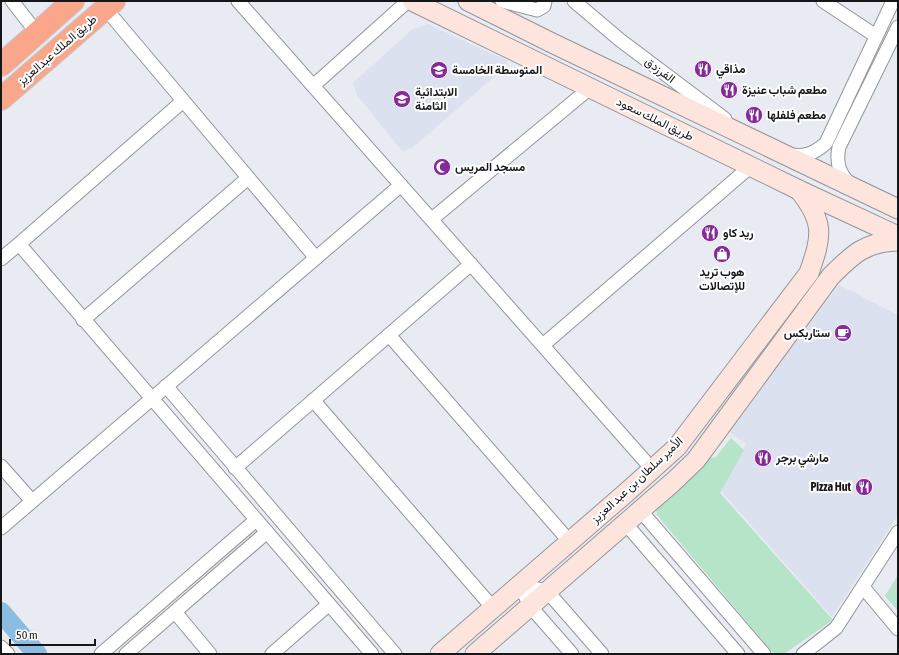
<svg xmlns="http://www.w3.org/2000/svg" width="899" height="655" font-family="'Asap Condensed',Vazirmatn,sans-serif">
	<rect width="100%" height="100%" fill="#e8ebf1"/>
	<g fill="#dbe1ee">
		<path d="M 428,24 L 508,61 L 502,70 L 412,148 L 402,151 L 357,95 L 353,83 L 413,29 Z"/>
		<path d="M 839,285 L 898,315 L 898,515 L 832,617 L 721,491 L 746,444 L 728,431 Z"/>
	</g>
	<g fill="#b5e4c8">
		<path d="M 731,438 L 744,450 L 720,493 L 833,620 L 784,654 L 777,654 L 772,652 L 657,515 L 656,508 L 701,460 L 716,457 Z"/>
		<path d="M 898,575 L 898,611 L 885,596 Z"/>
	</g>
	<g fill="none" stroke-linecap="round" stroke-linejoin="round">
		<path stroke="#8bbce1" stroke-width="20" d="M 1,612 L 37,654"/>
		<defs>
			<g id="street">
				<path d="M 12,1 L 37,33"/>
				<path d="M 238,1 L 652,469"/>
				<path d="M 502,1 L 537,10 L 544,6 L 545,1"/>
				<path d="M 574,1 L 620,40 L 725,119"/>
				<path d="M 823,1 L 876,36"/>
				<path d="M 105,8 L 316,258"/>
				<path d="M 313,86 L 408,1"/>
				<path d="M 183,101 L 19,244 L 372,654"/>
				<path d="M 791,155 C 805,157 815,153 826,143 L 893,1"/>
				<path d="M 849,183 C 838,172 836,161 839,147 L 898,27"/>
				<path d="M 432,219 L 590,88"/>
				<path d="M 1,259 L 19,244"/>
				<path d="M 83,320 L 248,178"/>
				<path d="M 389,335 L 570,542"/>
				<path d="M 543,345 L 751,166"/>
				<path d="M 166,386 L 395,654"/>
				<path d="M 313,400 L 493,608"/>
				<path d="M 1,466 L 32,501"/>
				<path d="M 235,468 L 471,264"/>
				<path d="M 640,510 L 764,654"/>
				<path d="M 625,523 L 738,654"/>
				<path d="M 1,528 L 401,185"/>
				<path d="M 520,585 L 547,591 L 602,654"/>
				<path d="M 520,585 L 530,606 L 572,654"/>
				<path d="M 863,587 L 898,629"/>
				<path d="M 175,612 L 210,654"/>
				<path d="M 1,647 L 8,654"/>
				<path d="M 101,654 L 256,520"/>
				<path d="M 126,654 L 267,532"/>
				<path d="M 272,654 L 329,604"/>
				<path d="M 803,654 L 836,628 L 898,532"/>
			</g>
			<g id="secondary">
				<path d="M 412,1 L 799,190 L 898,236"/>
				<path d="M 468,1 L 550,42 L 898,209"/>
				<path d="M 440,654 L 627,492 L 677,447 L 809,273 C 822,236 825,222 799,190"/>
				<path d="M 475,654 L 673,482 L 696,460 L 831,276 C 853,254 865,242 898,241"/>
			</g>
			<g id="highway">
				<path d="M 1,65 L 73,1"/>
				<path d="M 1,99 L 114,1"/>
			</g>
		</defs>
		<use href="#street" stroke="#93959b" stroke-width="15"/>
		<use href="#secondary" stroke="#93959b" stroke-width="21"/>
		<use href="#highway" stroke="#c7c7c8" stroke-width="24"/>
		<use href="#street" stroke="#fff" stroke-width="13"/>
		<use href="#secondary" stroke="#fde4dc" stroke-width="19"/>
		<use href="#highway" stroke="#f9a68b" stroke-width="22"/>
	</g>
	<defs>
		<symbol id="restaurant-disc" viewBox="-11 -11 22 22"><circle r="9.5" fill="#852b98" stroke="#fff"/><path d="M-5-6h1v4h1v-4h1v4h1v-4h1v5L-1.5 .5V6h-2V.5L-5-1ZM5-6V6H3V1.5H1.5Q1.5-4 5-6Z" fill="#fff"/></symbol>
		<symbol id="school-disc" viewBox="-11 -11 22 22"><circle r="9.5" fill="#852b98" stroke="#fff"/><path d="M0-5L7-2L0 1L-7-2ZM-4 1L0 2.5L4 1V4Q0 6-4 4Z" fill="#fff"/></symbol>
		<symbol id="mosque-disc" viewBox="-11 -11 22 22"><circle r="9.5" fill="#852b98" stroke="#fff"/><path d="M3.5-4.9A6 6 0 1 0 3.5 4.9A5 5 0 1 1 3.5-4.9Z" fill="#fff"/></symbol>
		<symbol id="shop-disc" viewBox="-11 -11 22 22"><circle r="9.5" fill="#852b98" stroke="#fff"/><path d="M-5-2.5h2.3a2.7 3.5 0 0 1 5.4 0H5L5.5 6h-11ZM-1.5-2.5h3a1.5 2.3 0 0 0-3 0Z" fill="#fff"/></symbol>
		<symbol id="cafe-disc" viewBox="-11 -11 22 22"><circle r="9.5" fill="#852b98" stroke="#fff"/><path d="M-5.5-4.5H6V0H3Q3 3.5 0 3.5H-2.5Q-5.5 3.5-5.5 0ZM3-3.2v2h1.7v-2ZM-6 4.5H4V6H-6Z" fill="#fff"/></symbol>
	</defs>
	<g fill-rule="evenodd">
		<use href="#restaurant-disc" x="693" y="59" width="20" height="20"/>
		<use href="#school-disc" x="429" y="60" width="20" height="20"/>
		<use href="#restaurant-disc" x="719" y="80" width="20" height="20"/>
		<use href="#school-disc" x="392" y="89" width="20" height="20"/>
		<use href="#restaurant-disc" x="744" y="105" width="20" height="20"/>
		<use href="#mosque-disc" x="432" y="157" width="20" height="20"/>
		<use href="#restaurant-disc" x="700" y="223" width="20" height="20"/>
		<use href="#shop-disc" x="712" y="244" width="20" height="20"/>
		<use href="#cafe-disc" x="833" y="323" width="20" height="20"/>
		<use href="#restaurant-disc" x="753" y="448" width="20" height="20"/>
		<use href="#restaurant-disc" x="854" y="477" width="20" height="20"/>
	</g>
	<g text-anchor="middle" dominant-baseline="central" stroke-width="4" stroke-linejoin="round" paint-order="stroke">
		<g font-size="12" fill="#151618" stroke="#fff">
			<text transform="translate(57 50) rotate(-41)">طريق الملك عبدالعزيز</text>
			<text transform="translate(660 70) rotate(37)">الفرزدق</text>
			<text transform="translate(655 119) rotate(26)">طريق الملك سعود</text>
			<text transform="translate(637 480) rotate(-43)">الأمير سلطان بن عبد العزيز</text>
		</g>
		<g font-size="12" font-weight="bold" fill="#151618" stroke="#fff" text-anchor="start">
			<text x="716" y="69">مذاقي</text>
			<text x="452" y="70">المتوسطة الخامسة</text>
			<text x="742" y="90">مطعم شباب عنيزة</text>
			<text x="415" y="92">الابتدائية<tspan x="415" dy="14">الثامنة</tspan></text>
			<text x="767" y="115">مطعم فلفلها</text>
			<text x="455" y="167">مسجد المريس</text>
			<text x="723" y="233">ريد كاو</text>
			<text x="722" y="272" text-anchor="middle">هوب تريد<tspan x="722" dy="14">للإتصالات</tspan></text>
			<text x="830" y="333" text-anchor="end">ستاربكس</text>
			<text x="776" y="458">مارشي برجر</text>
			<text x="851" y="487" text-anchor="end">Pizza Hut</text>
		</g>
	</g>
	<rect width="899" height="655" fill="none" stroke="#151618" stroke-width="4"/>
	<path d="M10 639v6h85v-6" fill="none" stroke="#151618" stroke-width="2"/>
	<text x="16" y="639" font-size="12" fill="#151618" stroke="#ffffff" stroke-width="3" paint-order="stroke">50 m</text>
</svg>
